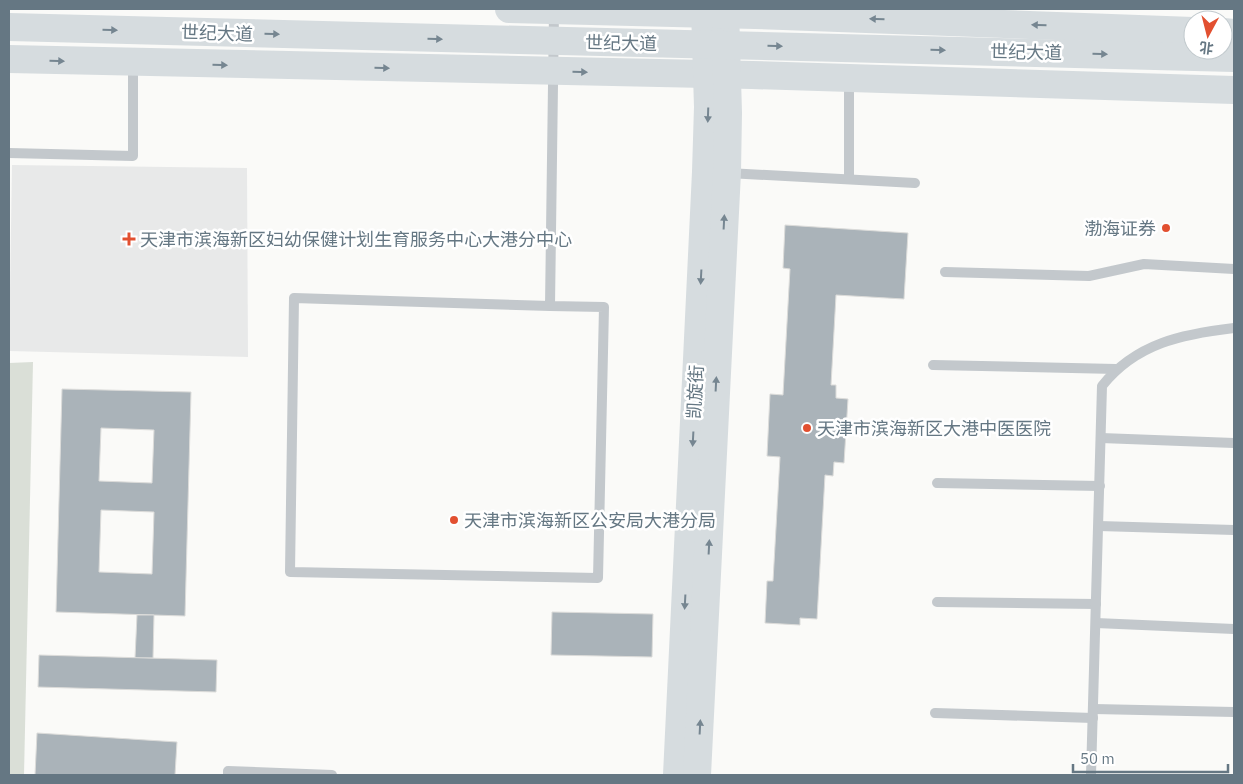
<svg xmlns="http://www.w3.org/2000/svg" width="1243" height="784" font-family="'IBM Plex Sans','Noto Sans SC',sans-serif">
	<rect width="100%" height="100%" fill="#fafaf8"/>
	<path fill="#e8e9e9" d="M 12,165 L 247,168 L 248,357 L 9,351 Z"/>
	<path fill="#dadfd7" d="M 33,362 L 24,775 L 9,775 L 9,363 Z"/>
	<g fill="#aab3b9" stroke="#dcdcda" fill-rule="evenodd">
		<path d="M 785,225 L 908,233 L 904,299 L 836,295 L 831,385 L 836,385 L 836,398 L 848,399 L 844,463 L 834,462 L 833,476 L 825,475 L 817,619 L 800,618 L 800,625 L 765,623 L 767,581 L 773,581 L 780,457 L 767,456 L 770,394 L 783,395 L 790,269 L 783,268 Z"/>
		<path d="M 62,389 L 191,392 L 185,616 L 56,612 ZM 101,428 L 154,430 L 152,483 L 99,481 ZM 101,510 L 154,512 L 152,574 L 99,572 Z"/>
		<path d="M 552,612 L 653,614 L 652,657 L 551,655 Z"/>
		<path d="M 137,615 L 154,615 L 153,658 L 135,658 Z"/>
		<path d="M 39,655 L 217,660 L 216,692 L 38,687 Z"/>
		<path d="M 37,733 L 177,742 L 175,775 L 35,775 Z"/>
	</g>
	<g fill="none" stroke-linecap="round" stroke-linejoin="round">
		<g stroke="#c3c8cc" stroke-width="10">
			<path d="M 9,153 L 133,156 L 133,63"/>
			<path d="M 728,173 L 915,183"/>
			<path d="M 849,179 L 849,79"/>
			<path d="M 945,272 L 1089,276 L 1144,264 L 1234,269"/>
			<path d="M 550,306 L 294,298 L 290,572 L 598,578 L 604,307 L 550,306 L 554,11"/>
			<path d="M 933,365 L 1116,369"/>
			<path d="M 1101,438 L 1234,443"/>
			<path d="M 937,483 L 1100,486"/>
			<path d="M 1099,526 L 1234,530"/>
			<path d="M 937,602 L 1096,604"/>
			<path d="M 1096,623 L 1234,629"/>
			<path d="M 1094,709 L 1234,712"/>
			<path d="M 935,713 L 1093,718"/>
			<path d="M 228,775 L 228,771 L 332,775"/>
			<path d="M 1091,775 L 1102,386 C 1136,343 1183,334 1234,328"/>
		</g>
		<g stroke="#d6dcdf" stroke-width="28">
			<path d="M 9,59 L 752,75 L 1234,90"/>
			<path d="M 677,775 L 706,172 L 708,107 L 705,9"/>
			<path d="M 697,775 L 727,172 L 728,113 L 725,9"/>
		</g>
		<g stroke="#d6dcdf" stroke-width="28">
			<path d="M 509,9 L 755,15 L 1193,31"/>
			<path d="M 9,27 L 1234,58"/>
			<path d="M 1223,32 L 1234,33"/>
		</g>
	</g>
	<defs><path id="oneway-solid" d="M-6-.8H1V-3.2L6.5 0L1 3.2V.8H-6Z" transform="scale(1.25)"/></defs>
	<g fill="#768691">
		<use href="#oneway-solid" transform="translate(877 19) rotate(-178)"/>
		<use href="#oneway-solid" transform="translate(1039 25) rotate(-178)"/>
		<use href="#oneway-solid" transform="translate(110 30) rotate(2)"/>
		<use href="#oneway-solid" transform="translate(272 34) rotate(2)"/>
		<use href="#oneway-solid" transform="translate(435 39) rotate(2)"/>
		<use href="#oneway-solid" transform="translate(775 46) rotate(1)"/>
		<use href="#oneway-solid" transform="translate(938 50) rotate(1)"/>
		<use href="#oneway-solid" transform="translate(1100 54) rotate(1)"/>
		<use href="#oneway-solid" transform="translate(57 61) rotate(2)"/>
		<use href="#oneway-solid" transform="translate(220 65) rotate(1)"/>
		<use href="#oneway-solid" transform="translate(382 68) rotate(1)"/>
		<use href="#oneway-solid" transform="translate(580 72) rotate(1)"/>
		<use href="#oneway-solid" transform="translate(708 115) rotate(92)"/>
		<use href="#oneway-solid" transform="translate(724 222) rotate(-87)"/>
		<use href="#oneway-solid" transform="translate(701 277) rotate(93)"/>
		<use href="#oneway-solid" transform="translate(716 384) rotate(-87)"/>
		<use href="#oneway-solid" transform="translate(693 439) rotate(93)"/>
		<use href="#oneway-solid" transform="translate(709 547) rotate(-87)"/>
		<use href="#oneway-solid" transform="translate(685 602) rotate(93)"/>
		<use href="#oneway-solid" transform="translate(700 727) rotate(-87)"/>
	</g>
	<g fill="#e25030" stroke="#fff" stroke-width="2">
		<circle cx="1166" cy="228" r="5"/>
		<path d="M126.5 231.5h5v5h5v5h-5v5h-5v-5h-5v-5h5z"/>
		<circle cx="807" cy="428" r="5"/>
		<circle cx="454" cy="520" r="5"/>
	</g>
	<g text-anchor="middle" dominant-baseline="central" stroke-width="5" stroke-linejoin="round" paint-order="stroke">
		<g font-size="18" fill="#657783" stroke="#fff">
			<text transform="translate(217 33) rotate(2)">世纪大道</text>
			<text transform="translate(621 43) rotate(1)">世纪大道</text>
			<text transform="translate(1026 52) rotate(1)">世纪大道</text>
			<text transform="translate(695 392) rotate(-87)">凯旋街</text>
		</g>
		<g font-size="18" fill="#657783" stroke="#fff" text-anchor="start">
			<text x="1156" y="228" text-anchor="end">渤海证券</text>
			<text x="140" y="239">天津市滨海新区妇幼保健计划生育服务中心大港分中心</text>
			<text x="817" y="428">天津市滨海新区大港中医医院</text>
			<text x="464" y="520">天津市滨海新区公安局大港分局</text>
		</g>
	</g>
	<rect width="1243" height="784" fill="none" stroke="#657783" stroke-width="20"/>
	<g transform="translate(1208 35) rotate(187)"><circle r="24" fill="#ffffff" stroke="#c1c9cd"/>
	<path d="M0-4L9 19L0 12L-9 19Z" fill="#e25030"/>
	<text y="-8" font-size="14" font-weight="bold" text-anchor="middle" fill="#657783">北</text>
	</g>
	<path d="M1073 764v8h155v-8" fill="none" stroke="#657783" stroke-width="2.5"/>
	<text x="1080" y="764" font-size="15" fill="#657783" stroke="#ffffff" stroke-width="4" paint-order="stroke">50 m</text>
</svg>
